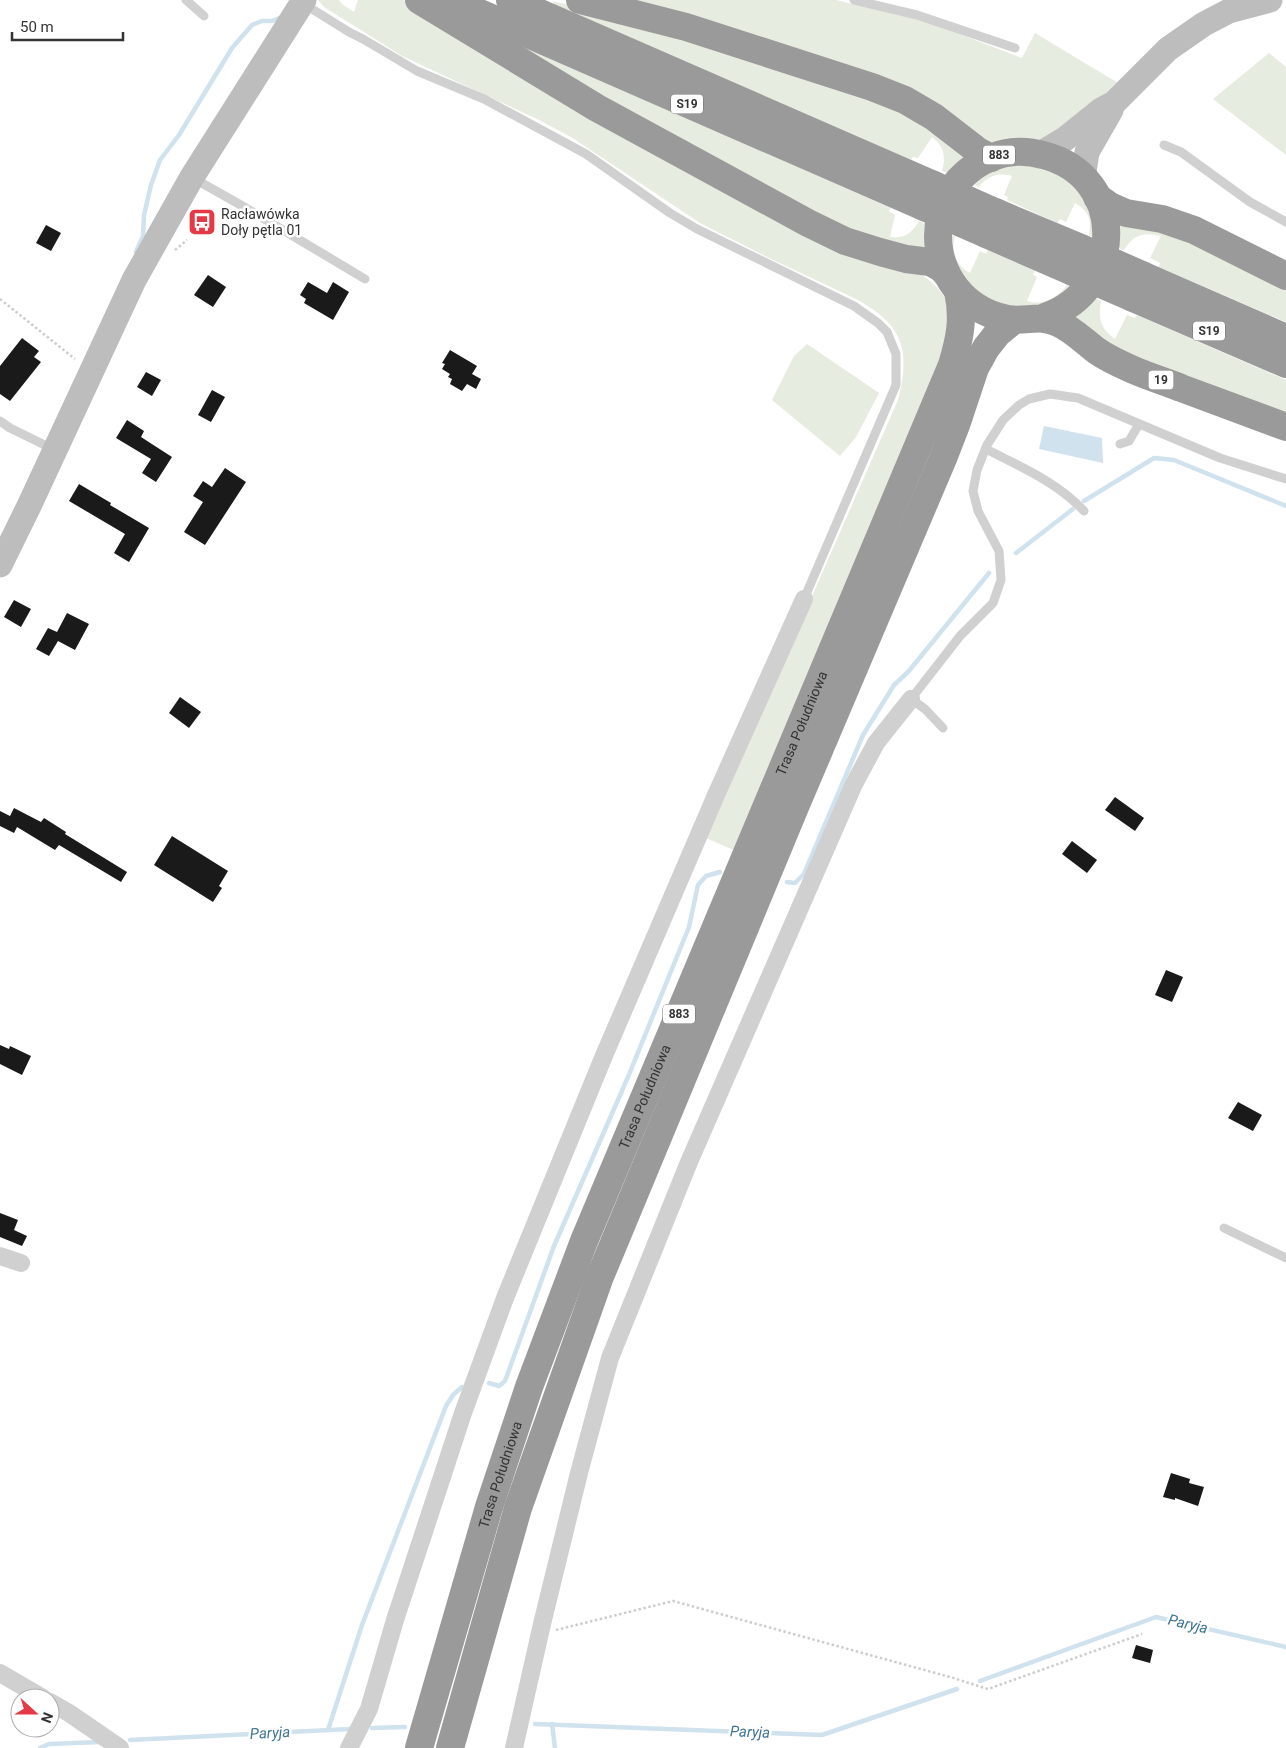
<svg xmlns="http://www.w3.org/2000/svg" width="1286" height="1748" font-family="Roboto,sans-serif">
	<rect width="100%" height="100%" fill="#fff"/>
	<g fill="#e6ecdf">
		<path d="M 318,0 L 339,0 L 343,5 L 354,12 L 358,0 L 403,0 L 922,275 C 953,297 950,310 951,345 L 738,852 L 706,838 L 898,400 C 911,348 903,325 856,299 L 769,258 L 700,223 L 571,137 L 539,120 L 402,56 L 324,7 Z"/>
		<path d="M 598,0 L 836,0 L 931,23 L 1022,58 L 1035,33 L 1118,83 C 1101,99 1075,129 1055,139 C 1045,143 1001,143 989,142 Z"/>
		<path d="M 552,1 L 628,19 L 888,102 L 969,155 L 950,174 L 942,171 C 946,156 944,146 932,137 L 918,158 L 913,157 L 911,160 L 555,5 Z"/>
		<path d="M 501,37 L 891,208 L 889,211 L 895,215 L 890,237 C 905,239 912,233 919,221 L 928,225 L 928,251 L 882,244 L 794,206 Z"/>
		<path d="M 1269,53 L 1286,67 L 1286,155 L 1213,99 Z"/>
		<path d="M 1020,164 L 1042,167 L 1062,177 L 1081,194 L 1092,217 L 1094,238 L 1089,235 C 1092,220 1089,211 1075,203 L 1066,222 L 1060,219 L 1057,223 L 1007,200 L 1008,197 L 1004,195 L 1012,176 C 997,172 989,176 978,187 L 974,184 C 986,171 1002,168 1020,164 Z"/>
		<path d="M 1120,220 L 1168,230 L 1286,285 L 1286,322 L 1159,267 L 1160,263 L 1150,258 L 1161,236 C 1143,232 1134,234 1124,250 L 1116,247 Z"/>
		<path d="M 951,235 L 955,236 C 950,252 956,265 970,273 L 980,251 L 986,254 L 988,250 L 1035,271 L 1033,275 L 1037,277 L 1027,301 C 1042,306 1058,298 1067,285 L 1073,288 C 1065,293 1056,301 1047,304 C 1011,314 968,298 955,261 C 952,253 952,243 951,235 Z"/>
		<path d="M 1095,298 L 1101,301 C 1098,317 1100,329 1115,339 L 1127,315 L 1135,318 L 1137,315 L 1286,380 L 1286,416 L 1114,348 L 1071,319 L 1090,304 Z"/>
		<path d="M 807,344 L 879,393 L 856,437 L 840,456 L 772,400 L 794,356 Z"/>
	</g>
	<path fill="#cfe2ee" d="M 1044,426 L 1102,438 L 1103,463 L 1039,449 Z"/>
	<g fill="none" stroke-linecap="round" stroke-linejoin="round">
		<g stroke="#cfe2ee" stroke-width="4.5">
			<path d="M 136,252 L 143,236 L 144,215 L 151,185 L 160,160 L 179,135 L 232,48 L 252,25 L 262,21 L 272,21 L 279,18"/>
			<path d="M 1084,501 L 1154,458 L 1174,460 L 1286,506"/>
			<path d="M 1016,553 L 1073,509"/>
			<path d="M 787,882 L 795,883 L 804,874 L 863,735 L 894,685 L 908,672 L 989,573"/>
			<path d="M 489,1383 L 499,1386 L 505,1381 L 554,1246 L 628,1077 L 689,927 L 698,885 L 706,876 L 720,872"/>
			<path d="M 980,1681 L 1156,1617 L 1286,1647"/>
			<path d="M 535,1724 L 822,1735 L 957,1689"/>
			<path d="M 552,1724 L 555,1748"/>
			<path d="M 372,1728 L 405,1727"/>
			<path d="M 328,1730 L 362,1625 L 446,1406 L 453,1395 L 462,1387"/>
			<path d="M 130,1740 L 350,1729"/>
			<path d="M 40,1748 L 49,1744 L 100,1742"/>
		</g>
	</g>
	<g fill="#1a1a1a">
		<path d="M 46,225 L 61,233 L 51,251 L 36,243 Z"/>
		<path d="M 208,275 L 226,287 L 213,307 L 194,295 Z"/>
		<path d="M 308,282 L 327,293 L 333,282 L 349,292 L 333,320 L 304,303 L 306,299 L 300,295 Z"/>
		<path d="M 22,338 L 39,351 L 34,357 L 41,362 L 10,401 L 0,394 L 0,366 Z"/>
		<path d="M 450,350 L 477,366 L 472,374 L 481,379 L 476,389 L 467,384 L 462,391 L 450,384 L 452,379 L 448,377 L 450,374 L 442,369 L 445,364 L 442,363 Z"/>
		<path d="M 146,372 L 161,380 L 152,396 L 137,387 Z"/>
		<path d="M 212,390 L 225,397 L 211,422 L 198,415 Z"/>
		<path d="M 127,420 L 144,431 L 141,437 L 172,457 L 156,482 L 142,473 L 151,459 L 116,438 Z"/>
		<path d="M 225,468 L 246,482 L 205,545 L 184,532 L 203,502 L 193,496 L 203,481 L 212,487 Z"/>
		<path d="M 79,484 L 111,503 L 110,505 L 149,528 L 129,562 L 114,553 L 125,534 L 69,501 Z"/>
		<path d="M 14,600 L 31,609 L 21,627 L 4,617 Z"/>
		<path d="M 67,613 L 89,624 L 75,650 L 58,641 L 49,656 L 36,649 L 48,628 L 57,632 Z"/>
		<path d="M 180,697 L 201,712 L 189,728 L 169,713 Z"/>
		<path d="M 1115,797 L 1144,818 L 1135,831 L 1105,810 Z"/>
		<path d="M 14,808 L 41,822 L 44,818 L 66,832 L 65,834 L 127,872 L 121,882 L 59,845 L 55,850 L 17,827 L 14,833 L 0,826 L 0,811 L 10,816 Z"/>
		<path d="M 172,836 L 228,871 L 219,886 L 222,888 L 213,902 L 154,865 Z"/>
		<path d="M 1072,841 L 1097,860 L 1087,873 L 1062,854 Z"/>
		<path d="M 1166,970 L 1183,977 L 1172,1002 L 1155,995 Z"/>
		<path d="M 0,1045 L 9,1049 L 10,1046 L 31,1056 L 22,1075 L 0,1064 Z"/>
		<path d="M 1238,1102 L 1262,1115 L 1253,1131 L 1228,1118 Z"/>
		<path d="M 0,1213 L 18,1220 L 14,1230 L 27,1236 L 22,1246 L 0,1237 Z"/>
		<path d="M 1171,1473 L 1190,1479 L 1189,1483 L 1204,1487 L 1198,1506 L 1175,1498 L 1175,1500 L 1163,1497 Z"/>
		<path d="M 1136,1645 L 1153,1650 L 1150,1663 L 1132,1658 Z"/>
	</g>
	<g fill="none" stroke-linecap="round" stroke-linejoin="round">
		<g stroke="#cdcdcd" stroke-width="2.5" stroke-dasharray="2.5 2.5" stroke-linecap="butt">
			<path d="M 175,250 L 187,240"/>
			<path d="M 0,299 L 75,359"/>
			<path d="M 556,1630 L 673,1601 L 950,1677 L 988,1689 L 1142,1634"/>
		</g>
		<g stroke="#d0d0d0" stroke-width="9">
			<path d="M 186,0 L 204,16"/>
			<path d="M 854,0 L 917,15 L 1015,48"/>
			<path d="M 304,4 L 349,32 L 363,39 L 417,71 L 484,99 L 586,154 L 670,213 L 697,229 L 854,306 L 878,323 L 887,332 L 896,354 L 896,385 L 804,599"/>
			<path d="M 1164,145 L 1181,152 L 1250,202 L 1286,222"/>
			<path d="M 193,178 L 246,208 L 365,279"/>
			<path d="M 0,421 L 10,428 L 55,450"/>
			<path d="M 1120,444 L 1129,441 L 1139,424"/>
			<path d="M 986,449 C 1021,467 1057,482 1084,511"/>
			<path d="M 943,728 L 925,709 L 911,699 L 960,636 L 993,603 L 1001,580 L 999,551 L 978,511 L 973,491 L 977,470 L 987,445 L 1003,420 L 1019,405 L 1029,399 L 1050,394 L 1078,398 L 1220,458 L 1286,479"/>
			<path d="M 1224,1228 L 1286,1258"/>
		</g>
		<g stroke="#d0d0d0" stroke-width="18">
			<path d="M 0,1256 L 21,1263"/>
			<path d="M 0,1673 L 43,1698"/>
			<path d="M 50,1702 L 69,1713 L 120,1748"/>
			<path d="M 349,1748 L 369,1709 L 395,1620 L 463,1413 L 505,1298 L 603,1058 L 716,795 L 804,599"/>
			<path d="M 514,1748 L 542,1624 L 579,1473 L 610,1358 L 689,1162 L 854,784 L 876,743 L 911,699"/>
		</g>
		<g stroke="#bdbdbd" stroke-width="25">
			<path d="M 1040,154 L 1065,139 L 1101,110 L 1114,103 L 1168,49 L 1204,24 L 1229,11 L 1270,0"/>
			<path d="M 1083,178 L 1087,152 L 1111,110"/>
			<path d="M 0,565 L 29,506 L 134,280 L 192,177 L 304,0"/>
		</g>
		<g stroke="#9a9a9a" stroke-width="28">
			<path d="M 419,0 L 597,108 L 808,223 L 845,241 L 880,252 L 906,259 L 930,262 L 941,268 L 946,273"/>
			<path d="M 450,0 L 924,207"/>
			<path d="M 510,0 L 934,185"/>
			<path d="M 580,0 L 686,27 L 872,87 L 905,100 L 934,117 L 978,151 L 991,158"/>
			<path d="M 1097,197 L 1110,206 L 1126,213 L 1162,219 L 1194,230 L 1286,276"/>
			<path d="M 995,212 L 1083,249"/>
			<path d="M 986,234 L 1073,272"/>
			<path d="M 1142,275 L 1286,338"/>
			<path d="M 1133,298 L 1286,364"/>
			<path d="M 1045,317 C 1127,288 1127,176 1043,155 C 1026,150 1008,151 992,157 C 967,167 947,188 941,214 C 928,262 959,311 1008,319 C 1027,322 1040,314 1058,323 C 1072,329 1085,342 1097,351 C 1107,358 1118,363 1129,368 C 1146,376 1164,381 1181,388 C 1216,401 1251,414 1286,427"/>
			<path id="s1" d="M 419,1748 L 489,1507 L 529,1387 L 584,1241 L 952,365 C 960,338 964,319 958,291"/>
			<path d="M 450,1748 L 518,1508 L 599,1279 L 795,807 L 944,456 L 956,425 L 975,368 L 986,348 L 997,334 L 1014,320"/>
		</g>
		<g stroke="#9a9a9a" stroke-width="28">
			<path d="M 934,185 L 995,212"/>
			<path d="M 924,207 L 986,234"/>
			<path d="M 1083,249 L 1142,275"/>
			<path d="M 1073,272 L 1133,298"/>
		</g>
	</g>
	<defs>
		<symbol id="bus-square" viewBox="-11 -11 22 22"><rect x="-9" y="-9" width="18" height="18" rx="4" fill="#e63946" stroke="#fff"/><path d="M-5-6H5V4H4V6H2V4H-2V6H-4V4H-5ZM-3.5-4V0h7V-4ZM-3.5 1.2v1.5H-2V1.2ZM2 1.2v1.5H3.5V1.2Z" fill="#fff"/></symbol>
	</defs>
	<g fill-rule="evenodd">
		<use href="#bus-square" x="186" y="206" width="32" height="32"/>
	</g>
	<g text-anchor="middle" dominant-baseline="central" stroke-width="5" stroke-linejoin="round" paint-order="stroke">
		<g fill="#fff" stroke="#707070" stroke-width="1">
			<rect x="671" y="94.5" width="32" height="19" rx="4"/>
			<rect x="983" y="145.5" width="32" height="19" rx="4"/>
			<rect x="1193" y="321.5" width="32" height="19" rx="4"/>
			<rect x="1148.5" y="370.5" width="25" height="19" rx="4"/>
			<rect x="663" y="1004.5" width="32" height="19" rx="4"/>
		</g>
		<g font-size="12" font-weight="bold" fill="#333">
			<text x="687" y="104">S19</text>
			<text x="999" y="155">883</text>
			<text x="1209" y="331">S19</text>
			<text x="1161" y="380">19</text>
			<text x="679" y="1014">883</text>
		</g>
		<g font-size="14" fill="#333" stroke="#fff" text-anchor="start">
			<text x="221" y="214">Racławówka<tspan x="221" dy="16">Doły pętla 01</tspan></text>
		</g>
		<g font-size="14" fill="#333" stroke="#fff">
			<text stroke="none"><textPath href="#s1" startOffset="1095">Trasa Południowa</textPath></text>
			<text stroke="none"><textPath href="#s1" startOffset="690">Trasa Południowa</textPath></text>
			<text stroke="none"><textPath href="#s1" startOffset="285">Trasa Południowa</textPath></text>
		</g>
		<g font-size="15" font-style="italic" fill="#3f7597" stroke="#fff">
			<text transform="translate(1188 1624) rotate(13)">Paryja</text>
			<text transform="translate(750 1732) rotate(2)">Paryja</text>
			<text transform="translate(270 1733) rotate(-3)">Paryja</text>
		</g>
	</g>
	<g transform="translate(35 1713) rotate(111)"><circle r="24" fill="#ffffff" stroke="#adadad"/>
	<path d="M0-4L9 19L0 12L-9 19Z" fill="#e63946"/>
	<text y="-8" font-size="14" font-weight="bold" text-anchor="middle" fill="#333333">N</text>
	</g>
	<path d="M12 32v8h111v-8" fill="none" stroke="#333333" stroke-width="2.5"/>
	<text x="20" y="32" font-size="15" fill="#333333" stroke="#ffffff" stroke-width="4" paint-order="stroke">50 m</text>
</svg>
